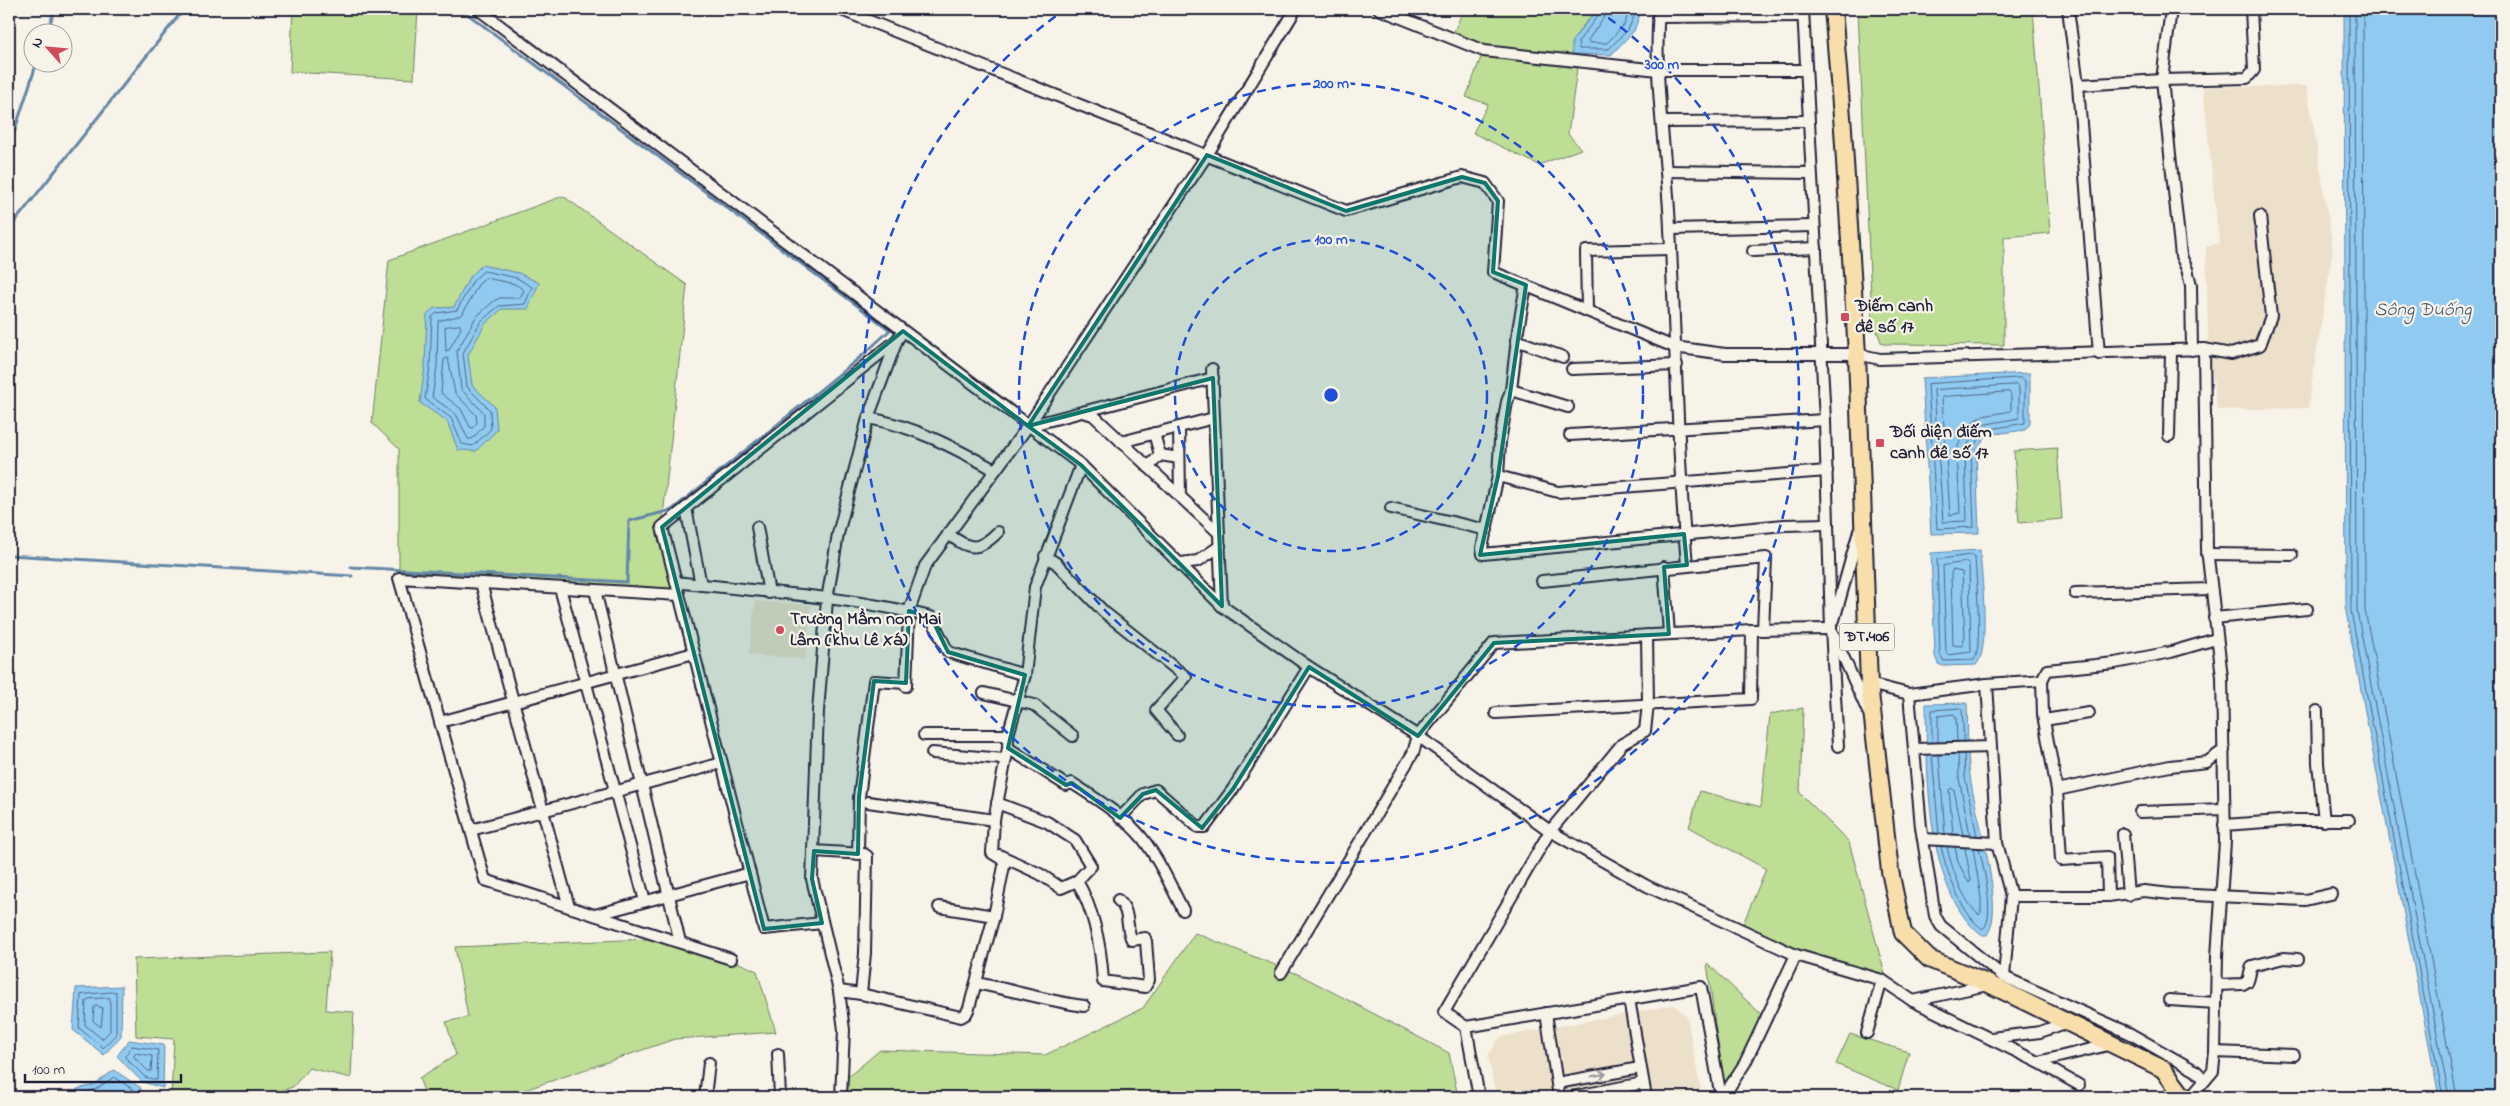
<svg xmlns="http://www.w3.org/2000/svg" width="2510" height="1106" font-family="'Indie Flower',sans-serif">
	<rect width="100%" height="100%" fill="#f7f3e8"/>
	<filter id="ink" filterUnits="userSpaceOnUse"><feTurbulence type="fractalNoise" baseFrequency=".02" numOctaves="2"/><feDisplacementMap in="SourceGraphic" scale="10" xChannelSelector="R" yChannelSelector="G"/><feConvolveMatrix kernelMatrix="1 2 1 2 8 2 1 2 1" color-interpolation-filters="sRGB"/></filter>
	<g filter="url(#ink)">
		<g fill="#ede0cb">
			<path d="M 2307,86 L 2333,248 L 2308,408 L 2217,410 L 2208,338 L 2206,246 L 2219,243 L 2203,87 Z"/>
			<path d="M 755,601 L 811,605 L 805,659 L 749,655 Z"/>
			<path d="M 1674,1005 L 1687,1016 L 1702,1097 L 1496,1097 L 1488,1056 L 1500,1037 Z"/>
		</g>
		<g fill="#bedd95" stroke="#708068">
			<path d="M 293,9 L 418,9 L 414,79 L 290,72 Z"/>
			<path d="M 1464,9 L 1597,9 C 1585,25 1563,42 1578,61 L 1568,134 L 1581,149 L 1539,165 L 1473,133 L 1488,104 L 1466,97 L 1483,52 L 1451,38 Z"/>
			<path d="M 1858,9 L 2033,9 L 2050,233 L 2004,237 L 2004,345 L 1882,344 L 1872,319 Z"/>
			<path d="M 563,196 L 687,285 L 662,527 L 679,595 L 399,578 L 399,449 L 372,423 L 389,260 Z"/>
			<path d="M 2057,448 L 2062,519 L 2019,523 L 2014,451 Z"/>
			<path d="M 1803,708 L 1800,793 L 1849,842 L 1886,978 L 1799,952 L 1743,924 L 1766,869 L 1689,827 L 1700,791 L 1761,807 L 1770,714 Z"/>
			<path d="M 1195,933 L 1300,975 L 1449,1053 L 1458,1097 L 842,1097 L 842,1082 L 880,1050 L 1045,1055 L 1143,1008 Z"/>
			<path d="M 647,939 C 686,943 721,954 757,971 L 776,1032 L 675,1039 L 504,1097 L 426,1097 L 419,1078 L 456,1055 L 446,1022 L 468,1017 L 455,947 Z"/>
			<path d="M 330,952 L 326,1010 L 354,1012 L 351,1078 L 309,1068 L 293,1087 L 260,1097 L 171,1097 L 174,1039 L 136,1036 L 134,959 Z"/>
			<path d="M 1707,963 L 1763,1016 C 1755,1033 1740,1076 1723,1083 Z"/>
			<path d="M 1850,1034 L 1909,1052 L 1898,1090 L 1836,1064 Z"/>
		</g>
		<g fill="#90caf0" stroke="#6487a8">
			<path d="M 1597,9 L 1642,9 L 1634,31 L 1611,55 L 1572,54 L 1572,41 Z"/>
			<path d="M 2344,9 L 2501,9 L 2501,1097 L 2439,1097 L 2346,612 Z"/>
			<path d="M 482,265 L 519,273 L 539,283 L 528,309 L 502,309 L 485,324 L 468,355 L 472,385 L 495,407 L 497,430 L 476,451 L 458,450 L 447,421 L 420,403 L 425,366 L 427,314 L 434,308 L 454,307 L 469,278 Z"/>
			<path d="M 2030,373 L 2030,424 L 2025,430 L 1987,435 L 1976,450 L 1979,533 L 1931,534 L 1922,378 Z"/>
			<path d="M 1980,550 C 1981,571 1991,652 1976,665 L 1943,666 L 1938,664 L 1935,656 L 1931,553 Z"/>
			<path d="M 1967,703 C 1968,727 1967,752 1970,776 C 1974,811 2007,908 1987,935 L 1981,935 C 1925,890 1927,771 1926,704 Z"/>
			<path d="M 122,986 L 121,1036 L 104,1055 L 73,1030 L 76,988 Z"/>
			<path d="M 129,1040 L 164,1045 L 163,1088 L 142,1082 L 117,1056 Z"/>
			<path d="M 114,1070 L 141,1088 L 139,1097 L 76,1097 L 77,1089 L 94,1085 Z"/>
		</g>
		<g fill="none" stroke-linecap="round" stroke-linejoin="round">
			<g stroke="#4e6583" stroke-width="1">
				<path d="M 1600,9 L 1599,14 L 1578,42 L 1579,49 L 1609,49 L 1629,28 L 1637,9"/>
				<path d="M 1607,9 L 1604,17 L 1588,40 L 1589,43 L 1607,43 L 1624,25 L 1630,9"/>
				<path d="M 2349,9 L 2351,611 L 2443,1097"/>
				<path d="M 2355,9 L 2357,611 L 2449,1097"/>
				<path d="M 2363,9 L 2365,610 L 2457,1097"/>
				<path d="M 484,271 L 517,278 L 532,287 L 525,304 L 499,306 L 481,321 L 463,353 L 467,387 L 490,410 L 491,429 L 473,446 L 462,444 L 451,418 L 425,399 L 430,367 L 432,317 L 437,313 L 457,310 L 473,281 Z"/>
				<path d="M 486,278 L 515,284 L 524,290 L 520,298 L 500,298 L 494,301 L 476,317 L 457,351 L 461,389 L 484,413 L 484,426 L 472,439 L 468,439 L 456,414 L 432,397 L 437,367 L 438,321 L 462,315 L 478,285 Z"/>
				<path d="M 460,325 L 461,328 L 449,350 L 446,351 L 445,327 Z"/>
				<path d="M 448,358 L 455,393 L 476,415 L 477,423 L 472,428 L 470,427 L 461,409 L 441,393 L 444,360 Z"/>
				<path d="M 2022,378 L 2025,381 L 2025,423 L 1985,430 L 1971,450 L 1974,527 L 1937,529 L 1928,384 Z"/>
				<path d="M 2016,385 L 2019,387 L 2019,418 L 1982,425 L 1965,448 L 1967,521 L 1943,522 L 1934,390 Z"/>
				<path d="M 2009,392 L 2011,395 L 2011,411 L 1983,416 L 1975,420 L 1960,440 L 1957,451 L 1960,513 L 1950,515 L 1942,397 Z"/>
				<path d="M 1973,555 L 1975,558 C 1976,575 1983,650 1974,660 L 1944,661 L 1940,654 L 1937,560 Z"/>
				<path d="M 1967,562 L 1969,564 L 1971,652 L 1948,655 L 1946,652 L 1943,566 Z"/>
				<path d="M 1953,570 L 1962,572 L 1965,637 L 1962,646 L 1953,645 L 1951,573 Z"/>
				<path d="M 1932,742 L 1932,710 L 1960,708 L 1962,710 L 1964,741"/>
				<path d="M 1938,742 L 1938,716 L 1954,714 L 1956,717 L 1957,742"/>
				<path d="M 1958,754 L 1959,778 L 1970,835"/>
				<path d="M 1964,754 L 1965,777 L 1977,836"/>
				<path d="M 1932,755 L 1939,834"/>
				<path d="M 1939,755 L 1945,834"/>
				<path d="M 1953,834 L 1949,790 L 1951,788 L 1954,790 L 1963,835"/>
				<path d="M 1941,846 C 1945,868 1963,918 1983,929 C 1996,918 1983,865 1979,848"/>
				<path d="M 1947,847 C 1951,866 1963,902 1979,915 L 1981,912 L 1981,898 L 1973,848"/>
				<path d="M 1955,847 L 1958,862 L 1969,883 L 1971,880 L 1965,848"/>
				<path d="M 116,992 L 116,1034 L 103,1048 L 79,1028 L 81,995 Z"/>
				<path d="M 110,998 L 110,1031 L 102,1039 L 85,1025 L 86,1001 L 89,999 Z"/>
				<path d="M 96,1006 L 103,1008 L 101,1027 L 93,1021 L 94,1008 Z"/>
				<path d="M 132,1046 L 158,1050 L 157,1080 L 145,1077 L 125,1057 Z"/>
				<path d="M 136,1053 L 152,1056 L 151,1071 L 148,1071 L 134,1057 Z"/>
				<path d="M 81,1097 L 83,1093 L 96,1089 L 114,1077 L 134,1090 L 135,1097"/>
			</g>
			<g stroke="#6487a8" stroke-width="3">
				<path d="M 47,32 L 55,9"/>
				<path d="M 9,148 L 37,62"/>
				<path d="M 9,229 L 184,9"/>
				<path d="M 9,555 L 352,576"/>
				<path d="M 351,567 L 627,582 L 629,521 L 672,510 L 863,355 L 890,330 L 461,9"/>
			</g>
			<defs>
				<g id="street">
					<path d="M 478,9 L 1081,465 L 1222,606 L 1309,667 L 1418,736 L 1550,831 L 1647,886 L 1796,955 L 1882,980 L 1913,1001 L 1987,985"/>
					<path d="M 839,9 L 1346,211 L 1462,177 L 1485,183 L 1498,201 L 1493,272 L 1674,347 L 1725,354 L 1857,354 L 1880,359 L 2204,349 L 2231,354 L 2260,345 L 2271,316 L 2260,216"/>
					<path d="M 1379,9 L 1484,51 L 1658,70 L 1806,70"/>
					<path d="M 1659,9 C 1653,82 1667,155 1670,228 C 1676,340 1677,452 1687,565"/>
					<path d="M 1803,9 L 1825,420 L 1831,629 L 1838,746"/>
					<path d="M 2068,9 L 2078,85 L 2099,354"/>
					<path d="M 2171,9 L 2162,80 L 2181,256 L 2187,269 L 2191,285 L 2192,350"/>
					<path d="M 1658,17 L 1803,16"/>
					<path d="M 2078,85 L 2162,80 L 2247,78 L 2254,70 L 2251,9"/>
					<path d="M 1662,122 L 1808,121"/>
					<path d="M 1666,171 L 1810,173"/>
					<path d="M 1670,229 L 1814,226"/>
					<path d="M 1753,251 L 1816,248"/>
					<path d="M 1526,285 L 1518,330 L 1511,390 L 1507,402 L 1500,441 L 1498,476 L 1482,548 L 1483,554 L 1784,525 L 1828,524"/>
					<path d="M 1587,311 L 1586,251 L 1670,249"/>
					<path d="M 1516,340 L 1563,357"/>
					<path d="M 1212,369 L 1222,606"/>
					<path d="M 1572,369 L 1677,365"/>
					<path d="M 1511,390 L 1568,407"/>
					<path d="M 1083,412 L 1093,415 L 1219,533"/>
					<path d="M 868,418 C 914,426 955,448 995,470"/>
					<path d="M 1028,426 L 1213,378"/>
					<path d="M 1179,427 L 1180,497"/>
					<path d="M 1570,435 L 1825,420"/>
					<path d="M 2169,436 L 2171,352"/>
					<path d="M 1121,442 L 1214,418"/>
					<path d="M 1160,455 L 1179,458"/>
					<path d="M 1148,467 L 1160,455 L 1154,433"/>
					<path d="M 1498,476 L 1558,492 L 1827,471"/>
					<path d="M 686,508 L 701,585"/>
					<path d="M 1391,508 L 1487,530"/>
					<path d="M 757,527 L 769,593"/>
					<path d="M 948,534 C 970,550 978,552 998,532"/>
					<path d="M 2207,554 L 2292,555"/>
					<path d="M 1045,556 L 1056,563 L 1104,612 L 1186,677 L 1156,710 L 1177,735"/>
					<path d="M 1181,563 L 1198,561 L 1220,546"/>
					<path d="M 1664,567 L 1669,634"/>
					<path d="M 1542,581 L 1766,558 L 1763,630"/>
					<path d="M 676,582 C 760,592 849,596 931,617 L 948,652 L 1025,675"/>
					<path d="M 481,583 L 569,907"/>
					<path d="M 560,588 L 645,901"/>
					<path d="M 595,590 L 680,942"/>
					<path d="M 2075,593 L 2211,589"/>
					<path d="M 679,595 L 399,578 L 485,880 L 731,959"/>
					<path d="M 2214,618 L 2307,609"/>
					<path d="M 1834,620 L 1859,531"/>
					<path d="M 1834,636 L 1868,712"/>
					<path d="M 2042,680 L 2043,715 L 2057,790 L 2061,860 L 2107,857 L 2108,896"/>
					<path d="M 1869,684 L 1909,694 L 1987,684 L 2042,680 L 2047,670 L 2115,663 L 2171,652 L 2216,639"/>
					<path d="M 906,686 L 909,611 L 925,566 L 1028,426 L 1207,155 L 1296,9"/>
					<path d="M 984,693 L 1034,705 L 1073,736"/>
					<path d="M 1909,694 L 1921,827 L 1935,916 L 1941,926 L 2004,977 L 2129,1033 L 2196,1071 L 2205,1080"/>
					<path d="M 2317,711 L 2318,763 L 2324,821"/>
					<path d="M 1496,713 L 1751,699 L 1752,630"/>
					<path d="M 2044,720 L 2089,713"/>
					<path d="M 440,722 L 694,653"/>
					<path d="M 924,735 L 1008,735"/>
					<path d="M 1991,747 L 1997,843 L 2011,896 L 2004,977"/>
					<path d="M 1008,748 L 1066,785 L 1072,783 C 1095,798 1126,817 1143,839 C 1159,860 1171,886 1183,910"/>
					<path d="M 1915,749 L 1991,747 L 1987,684"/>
					<path d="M 932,753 L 1004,759"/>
					<path d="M 2057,790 L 2170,766 L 2207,762 L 2224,750"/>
					<path d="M 868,802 L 994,820"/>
					<path d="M 997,803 L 1047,822 L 1075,840 L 1091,866 L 1077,881 L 1061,888 L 1040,874 L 999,855"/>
					<path d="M 2140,812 L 2224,809"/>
					<path d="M 1120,818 L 1143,794 L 1156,790 L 1198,827 L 1205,827 L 1233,789 L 1309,667"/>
					<path d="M 2224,825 L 2295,820 L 2349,820"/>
					<path d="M 471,830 L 722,763"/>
					<path d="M 2123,834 L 2128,895"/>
					<path d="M 1923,839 L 1997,843"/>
					<path d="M 814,851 L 864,854 L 867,856 L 865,953 L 861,994"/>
					<path d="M 858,854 L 859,797 L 874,681 L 906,683"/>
					<path d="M 1077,881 C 1094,910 1101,947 1103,981 L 1145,987 L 1149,980 L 1146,941 L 1145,938 L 1132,940 C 1125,927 1131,911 1118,900"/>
					<path d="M 2011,896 L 2108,896 L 2144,891 L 2171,894 L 2305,900 L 2331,894"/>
					<path d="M 939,907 L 994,916"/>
					<path d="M 595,915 L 750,873"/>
					<path d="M 822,923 L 764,929 L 662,527 L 896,341"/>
					<path d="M 1281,973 L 1413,753 L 1418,736 L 1494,643 L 1752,630 L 1831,629"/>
					<path d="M 976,983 C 1013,990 1047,1001 1084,1006"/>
					<path d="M 2217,985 L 2243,984 L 2248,981 L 2252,966 L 2284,958 L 2298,959"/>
					<path d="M 839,991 L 861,994 L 961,1017 L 966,1014 L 969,1008 L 994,916 L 1005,861 L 992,853 L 994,820 L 1008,748 L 1008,735 L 1025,675 L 1035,587 L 1081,465"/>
					<path d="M 1629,999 L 1646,1097"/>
					<path d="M 2169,1000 L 2216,1003"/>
					<path d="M 1913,1001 L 2038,1062 L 2112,1044"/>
					<path d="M 1546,1013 L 1559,1097"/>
					<path d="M 1466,1027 L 1444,1012 L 1550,831 L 1622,744 L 1645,731 L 1648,704 L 1647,635"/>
					<path d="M 1867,1033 L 1882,980"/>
					<path d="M 1991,1038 L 2040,1032 L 2068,1022"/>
					<path d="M 2215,1052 L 2294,1055"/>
					<path d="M 778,1054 L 780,1097"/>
					<path d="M 2038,1062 L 2079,1085"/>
					<path d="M 1557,1083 L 1640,1068"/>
					<path d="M 705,1097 L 709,1063"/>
					<path d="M 841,1097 L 844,1030 L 839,991 L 812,879 L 818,711 L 827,600 L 838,534 L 868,418 L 897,340 L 903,331"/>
					<path d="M 1479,1097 L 1466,1027 L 1701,987 L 1721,1097"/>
					<path d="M 1571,1097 L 1643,1083"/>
					<path d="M 1723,1097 L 1745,1063 L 1796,955"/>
					<path d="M 2191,1097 L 2213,1071 L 2215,1052 L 2217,956 L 2225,842 L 2222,677 L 2207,549 L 2204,349"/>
				</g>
				<path id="primary" d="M 1833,9 L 1843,129 L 1857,354 L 1869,684 L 1890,871 L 1903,933 L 1929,959 L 1989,984 L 2163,1069 L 2184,1097"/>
			</defs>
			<use href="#street" stroke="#22223b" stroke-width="14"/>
			<use href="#primary" stroke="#22223b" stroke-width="20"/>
			<use href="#street" stroke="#f7f3e8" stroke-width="10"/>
			<use href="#primary" stroke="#f8deab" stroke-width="16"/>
		</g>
		<defs><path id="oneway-shaft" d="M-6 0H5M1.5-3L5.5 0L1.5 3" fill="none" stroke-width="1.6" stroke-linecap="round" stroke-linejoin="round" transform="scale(1.25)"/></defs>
		<use stroke="#97959a" href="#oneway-shaft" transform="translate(1599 1075) rotate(-10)"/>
	</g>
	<path fill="#0f766e" fill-opacity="0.2" stroke="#0f766e" stroke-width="4" stroke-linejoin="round" d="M 1207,155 L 1346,211 L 1462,177 L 1485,183 L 1498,201 L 1493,272 L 1526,285 L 1498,476 L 1480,555 L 1684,534 L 1687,565 L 1664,567 L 1669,634 L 1494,643 L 1418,736 L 1309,667 L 1233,789 L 1202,828 L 1156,790 L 1143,794 L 1120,818 L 1072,783 L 1066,785 L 1008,748 L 1025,675 L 948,652 L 931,617 L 909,611 L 906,683 L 874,681 L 859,797 L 858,854 L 814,851 L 812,879 L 822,923 L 764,929 L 662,527 L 903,331 L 1028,426 L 1081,465 L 1222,606 L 1213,378 L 1028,426 Z"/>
	<g fill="none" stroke="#1d4ed8" stroke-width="2.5" stroke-dasharray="9 6">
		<circle cx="1331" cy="395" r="156"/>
		<circle cx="1331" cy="395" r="312"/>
		<path d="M1596 9A468 468 0 1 1 1066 9"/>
	</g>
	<g fill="#d1495b" stroke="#f7f3e8" stroke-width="2">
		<rect x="1840" y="312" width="10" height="10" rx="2.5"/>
		<rect x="1875" y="438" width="10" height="10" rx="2.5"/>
		<circle cx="780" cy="630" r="5"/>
	</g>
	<g text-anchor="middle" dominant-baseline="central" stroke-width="4.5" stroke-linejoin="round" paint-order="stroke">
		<rect fill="#f7f3e8" stroke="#62616f" stroke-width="1" x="1839.5" y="623.5" width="55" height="27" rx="4"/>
		<g font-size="16" font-weight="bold" fill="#22223b">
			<text x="1867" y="637">ĐT.406</text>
		</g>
		<g font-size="18" font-weight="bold" fill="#22223b" stroke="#f7f3e8" text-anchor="start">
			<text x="1855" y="307">Điếm canh<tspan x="1855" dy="21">đê số 17</tspan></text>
			<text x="1890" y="433">Đối diện điếm<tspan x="1890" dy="21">canh đê số 17</tspan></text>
			<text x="790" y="620">Trường Mầm non Mai<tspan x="790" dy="21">Lâm (khu Lê Xá)</tspan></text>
		</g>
		<g font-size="19" font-style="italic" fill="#435471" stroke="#f7f3e8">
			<text x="2423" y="310">Sông Đuống</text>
		</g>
	</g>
	<circle cx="1331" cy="395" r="8" fill="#1d4ed8" stroke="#f7f3e8" stroke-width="2.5"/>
	<g font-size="15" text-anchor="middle" font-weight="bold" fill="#1d4ed8" stroke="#f7f3e8" stroke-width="4.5" stroke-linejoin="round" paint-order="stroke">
		<text x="1662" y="69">300 m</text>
		<text x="1331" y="88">200 m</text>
		<text x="1331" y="244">100 m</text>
	</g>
	<rect width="2510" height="1106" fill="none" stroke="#f7f3e8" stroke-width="30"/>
	<rect x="15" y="15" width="2480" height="1076" fill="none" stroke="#22223b" stroke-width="2" filter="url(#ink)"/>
	<g transform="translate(48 48) rotate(297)"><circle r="24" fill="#f7f3e8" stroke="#a29fa3"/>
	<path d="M0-4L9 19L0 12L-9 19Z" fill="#d1495b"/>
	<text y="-8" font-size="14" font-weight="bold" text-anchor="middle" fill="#22223b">N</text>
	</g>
	<path d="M25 1074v8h156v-8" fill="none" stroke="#22223b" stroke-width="2.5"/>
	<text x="32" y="1074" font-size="15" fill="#22223b" stroke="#f7f3e8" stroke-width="4" paint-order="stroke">100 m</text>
</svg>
